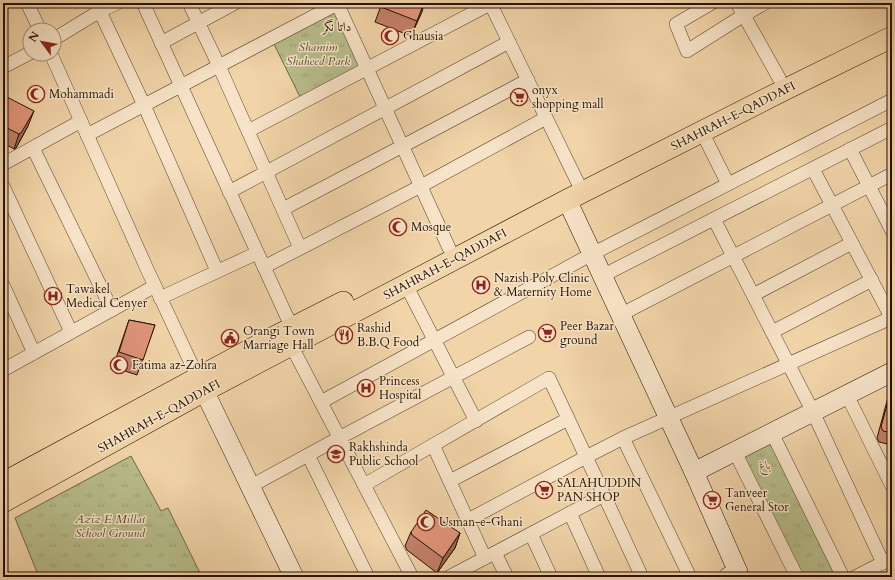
<svg xmlns="http://www.w3.org/2000/svg" width="895" height="580" font-family="Cardo,Amiri,serif">
	<defs>
		<pattern id="grass-tufts" width="24" height="20" patternUnits="userSpaceOnUse"><rect width="24" height="20" fill="#b7bd8b"/><path d="M3 7l-1-3M5 7V3M7 7l1-3M15 17l-1-3M17 17v-4M19 17l1-3" fill="none" stroke="#9da176"/></pattern>
	</defs>
	<rect width="100%" height="100%" fill="#f2d4a9"/>
	<filter id="stains"><feTurbulence type="fractalNoise" baseFrequency=".005" numOctaves="4"/><feColorMatrix values="0 0 0 0 .2 0 0 0 0 .09 0 0 0 0 .02 0 0 0 .5 -.17"/></filter>
	<radialGradient id="worn" r=".72"><stop offset=".6" stop-color="#630" stop-opacity="0"/><stop offset="1" stop-color="#630" stop-opacity=".3"/></radialGradient>
	<g fill="url(#grass-tufts)" stroke="#6e6746">
		<path d="M 338,4 L 367,68 L 302,101 L 271,38 Z"/>
		<path d="M 772,433 L 843,577 L 797,577 L 735,452 Z"/>
		<path d="M 131,456 L 161,511 L 168,508 L 202,577 L 39,577 L 15,518 Z"/>
	</g>
	<g fill="none" stroke-linecap="round" stroke-linejoin="round">
		<defs>
			<g id="street">
				<path d="M 27,3 L 40,30"/>
				<path d="M 96,3 L 144,105 L 217,271"/>
				<path d="M 143,3 L 292,328"/>
				<path d="M 189,3 L 219,66 L 300,248"/>
				<path d="M 337,3 L 449,248"/>
				<path d="M 490,3 L 578,183"/>
				<path d="M 712,3 L 676,24 L 687,51 L 744,15 L 765,3"/>
				<path d="M 737,3 L 779,78"/>
				<path d="M 54,39 L 100,11 L 117,3"/>
				<path d="M 161,43 L 235,3"/>
				<path d="M 51,54 L 147,269 L 198,378"/>
				<path d="M 3,67 L 30,53"/>
				<path d="M 248,131 L 490,4"/>
				<path d="M 702,132 L 728,184"/>
				<path d="M 87,135 L 339,3"/>
				<path d="M 33,148 L 112,310"/>
				<path d="M 850,149 L 892,231"/>
				<path d="M 3,164 L 81,121"/>
				<path d="M 813,169 L 892,319"/>
				<path d="M 3,186 L 71,332"/>
				<path d="M 229,192 L 509,42"/>
				<path d="M 283,209 L 528,80"/>
				<path d="M 714,219 L 813,412 L 883,563"/>
				<path d="M 264,267 L 421,186 L 546,118"/>
				<path d="M 602,276 L 892,128"/>
				<path d="M 3,285 L 34,353"/>
				<path d="M 406,285 L 476,421"/>
				<path d="M 753,295 L 852,243"/>
				<path d="M 160,298 L 257,253"/>
				<path d="M 620,315 L 892,174"/>
				<path d="M 772,332 L 872,280"/>
				<path d="M 291,345 L 412,577"/>
				<path d="M 3,370 L 155,286"/>
				<path d="M 847,395 L 892,486"/>
				<path d="M 321,402 L 592,254 L 892,100"/>
				<path d="M 772,433 L 843,577"/>
				<path d="M 623,438 L 690,577"/>
				<path d="M 433,445 L 485,558"/>
				<path d="M 735,452 L 797,577"/>
				<path d="M 308,455 L 368,577"/>
				<path d="M 450,481 L 568,419"/>
				<path d="M 364,485 L 549,378 L 604,495"/>
				<path d="M 251,486 L 339,438 L 529,337"/>
				<path d="M 570,513 L 599,577"/>
				<path d="M 468,520 L 586,457 L 623,438 L 891,318"/>
				<path d="M 531,534 L 551,577"/>
				<path d="M 495,553 L 507,577"/>
				<path d="M 449,577 L 604,495 L 642,577"/>
				<path d="M 855,577 L 892,558"/>
			</g>
			<g id="secondary">
				<path d="M 567,200 L 694,472 L 738,572 L 728,577"/>
				<path d="M 198,378 L 294,577"/>
				<path d="M 694,472 L 892,372"/>
			</g>
			<g id="primary">
				<path d="M 3,483 L 266,341 L 343,302"/>
				<path d="M 3,502 L 204,391 L 567,200 L 782,91 L 892,37"/>
			</g>
		</defs>
		<use href="#street" stroke="#58422c" stroke-width="14"/>
		<use href="#secondary" stroke="#241102" stroke-width="20"/>
		<use href="#primary" stroke="#241102" stroke-width="22"/>
		<use href="#street" stroke="#f7e3c7" stroke-width="13"/>
		<use href="#secondary" stroke="#f7e3c7" stroke-width="19"/>
		<use href="#primary" stroke="#f2d4a9" stroke-width="21"/>
	</g>
	<g fill="#c28069" stroke="#241102">
		<path d="M 382,3 L 425,3 L 411,36 L 375,22 Z"/>
		<path d="M 3,100 L 28,126 L 16,148 L 14,149 L 3,143 Z"/>
		<path d="M 129,320 L 155,325 L 137,375 L 113,367 Z"/>
		<path d="M 891,390 L 892,390 L 892,445 L 879,442 L 877,438 L 887,401 Z"/>
		<path d="M 411,532 L 460,533 L 455,548 L 437,573 L 407,550 L 405,546 Z"/>
	</g>
	<g fill="#9e6855" stroke="#241102">
		<path d="M 424,3 L 422,12 L 411,36 L 417,21 Z"/>
		<path d="M 34,111 L 28,126 L 16,148 L 14,149 L 19,134 Z"/>
		<path d="M 460,533 L 455,548 L 437,573 L 443,558 Z"/>
	</g>
	<g fill="#e1957a" stroke="#241102">
		<path d="M 382,3 L 424,3 L 417,21 L 381,7 Z"/>
		<path d="M 5,96 L 34,111 L 21,133 L 19,134 L 3,126 L 3,100 Z"/>
		<path d="M 129,320 L 155,325 L 143,360 L 119,352 Z"/>
		<path d="M 891,390 L 892,390 L 892,433 L 883,431 L 881,427 Z"/>
		<path d="M 426,510 L 460,533 L 443,558 L 412,535 L 411,532 Z"/>
	</g>
	<defs>
		<symbol id="mosque-ring" viewBox="-11 -11 22 22"><circle r="9.5" fill="#f7e3c7" stroke="#8f2418" stroke-width="1.5"/><path d="M3.5-4.9A6 6 0 1 0 3.5 4.9A5 5 0 1 1 3.5-4.9Z" fill="#8f2418"/></symbol>
		<symbol id="supermarket-ring" viewBox="-11 -11 22 22"><circle r="9.5" fill="#f7e3c7" stroke="#8f2418" stroke-width="1.5"/><path d="M-6-5.5h2.5l.6 2H6L4.5 2H-2.5L-4.4-4H-6ZM-1.5 3.2a1.3 1.3 0 1 0 .1 0ZM3 3.2a1.3 1.3 0 1 0 .1 0Z" fill="#8f2418"/></symbol>
		<symbol id="hospital-ring" viewBox="-11 -11 22 22"><circle r="9.5" fill="#f7e3c7" stroke="#8f2418" stroke-width="1.5"/><path d="M-5-5h3v3.5h4V-5h3V5h-3V1.5h-4V5h-3Z" fill="#8f2418"/></symbol>
		<symbol id="restaurant-ring" viewBox="-11 -11 22 22"><circle r="9.5" fill="#f7e3c7" stroke="#8f2418" stroke-width="1.5"/><path d="M-5-6h1v4h1v-4h1v4h1v-4h1v5L-1.5 .5V6h-2V.5L-5-1ZM5-6V6H3V1.5H1.5Q1.5-4 5-6Z" fill="#8f2418"/></symbol>
		<symbol id="civic-ring" viewBox="-11 -11 22 22"><circle r="9.5" fill="#f7e3c7" stroke="#8f2418" stroke-width="1.5"/><path d="M-.6-6.5H3V-4.5H.6V-3L4-1V1h2V6H-6V1h2V-1L-.6-3ZM-1.2 2.5V6h2.4V2.5Z" fill="#8f2418"/></symbol>
		<symbol id="school-ring" viewBox="-11 -11 22 22"><circle r="9.5" fill="#f7e3c7" stroke="#8f2418" stroke-width="1.5"/><path d="M0-5L7-2L0 1L-7-2ZM-4 1L0 2.5L4 1V4Q0 6-4 4Z" fill="#8f2418"/></symbol>
	</defs>
	<g fill-rule="evenodd">
		<use href="#mosque-ring" x="380" y="26" width="20" height="20"/>
		<use href="#mosque-ring" x="26" y="84" width="20" height="20"/>
		<use href="#supermarket-ring" x="509" y="87" width="20" height="20"/>
		<use href="#mosque-ring" x="388" y="217" width="20" height="20"/>
		<use href="#hospital-ring" x="471" y="275" width="20" height="20"/>
		<use href="#hospital-ring" x="43" y="286" width="20" height="20"/>
		<use href="#supermarket-ring" x="537" y="323" width="20" height="20"/>
		<use href="#restaurant-ring" x="334" y="325" width="20" height="20"/>
		<use href="#civic-ring" x="220" y="328" width="20" height="20"/>
		<use href="#mosque-ring" x="109" y="355" width="20" height="20"/>
		<use href="#hospital-ring" x="356" y="378" width="20" height="20"/>
		<use href="#school-ring" x="326" y="444" width="20" height="20"/>
		<use href="#supermarket-ring" x="534" y="480" width="20" height="20"/>
		<use href="#supermarket-ring" x="702" y="490" width="20" height="20"/>
		<use href="#mosque-ring" x="416" y="512" width="20" height="20"/>
	</g>
	<g text-anchor="middle" dominant-baseline="central" stroke-width="3" stroke-linejoin="round" paint-order="stroke">
		<g font-size="12" fill="#241102" stroke="#f7e3c7" text-anchor="start">
			<text x="403" y="36">Ghausia</text>
			<text x="532" y="90">onyx<tspan x="532" dy="14">shopping mall</tspan></text>
			<text x="49" y="94">Mohammadi</text>
			<text x="411" y="227">Mosque</text>
			<text x="494" y="278">Nazish Poly Clinic<tspan x="494" dy="14">&amp; Maternity Home</tspan></text>
			<text x="66" y="289">Tawakel<tspan x="66" dy="14">Medical Cenyer</tspan></text>
			<text x="560" y="326">Peer Bazar<tspan x="560" dy="14">ground</tspan></text>
			<text x="357" y="328">Rashid<tspan x="357" dy="14">B.B.Q Food</tspan></text>
			<text x="243" y="331">Orangi Town<tspan x="243" dy="14">Marriage Hall</tspan></text>
			<text x="132" y="365">Fatima az-Zohra</text>
			<text x="379" y="381">Princess<tspan x="379" dy="14">Hospital</tspan></text>
			<text x="349" y="447">Rakhshinda<tspan x="349" dy="14">Public School</tspan></text>
			<text x="557" y="483">SALAHUDDIN<tspan x="557" dy="14">PAN SHOP</tspan></text>
			<text x="725" y="493">Tanveer<tspan x="725" dy="14">General Stor</tspan></text>
			<text x="439" y="522">Usman-e-Ghani</text>
		</g>
		<g font-size="12" font-style="italic" fill="#574d32" stroke="#f7e3c7">
			<text x="318" y="47">Shamim<tspan x="318" dy="14">Shaheed Park</tspan></text>
			<text x="765" y="465">باغ</text>
			<text x="110" y="519">Aziz E Millat<tspan x="110" dy="14">School Ground</tspan></text>
		</g>
		<g font-size="12" fill="#241102" stroke="#f7e3c7">
			<text transform="translate(733 116) rotate(-27)">SHAHRAH-E-QADDAFI</text>
			<text transform="translate(445 264) rotate(-28)">SHAHRAH-E-QADDAFI</text>
			<text transform="translate(159 416) rotate(-29)">SHAHRAH-E-QADDAFI</text>
		</g>
		<g font-size="13" fill="#241102" stroke="#f7e3c7">
			<text x="337" y="27">داتا نگر</text>
		</g>
	</g>
	<rect width="895" height="580" fill="none" stroke="#f2d4a9" stroke-width="16"/>
	<rect x="4" y="4" width="887" height="572" fill="none" stroke="#241102" stroke-width="2"/>
	<rect x="8" y="8" width="879" height="564" fill="none" stroke="#241102"/>
	<g transform="translate(42 42) rotate(302)"><circle r="19" fill="#f7e3c7" stroke="#a38f78"/>
	<path d="M0-3L7 15L0 10L-7 15Z" fill="#8f2418"/>
	<text y="-6" font-size="11" font-weight="bold" text-anchor="middle" fill="#241102">N</text>
	</g>
	<rect width="100%" height="100%" filter="url(#stains)"/>
	<rect width="100%" height="100%" fill="url(#worn)"/>
</svg>
